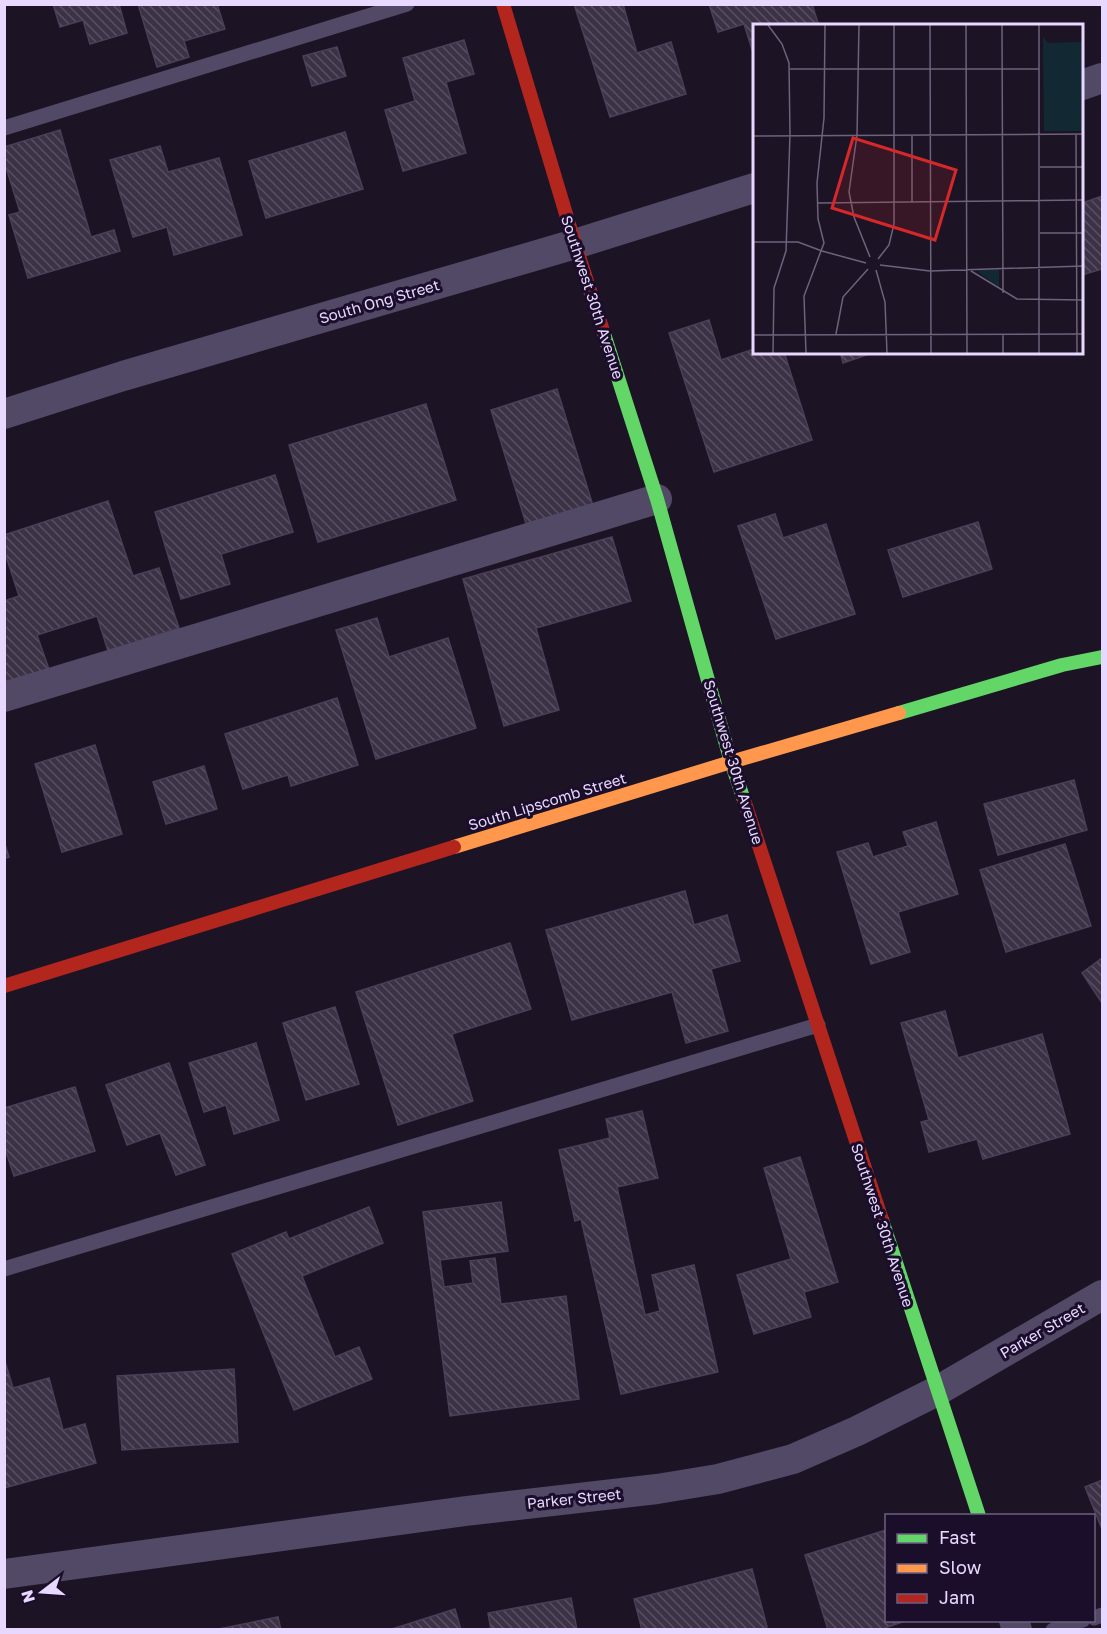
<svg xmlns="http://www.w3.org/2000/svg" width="1107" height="1634" font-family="'Golos Text',sans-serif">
	<defs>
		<pattern id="building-back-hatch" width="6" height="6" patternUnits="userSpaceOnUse" patternTransform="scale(1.5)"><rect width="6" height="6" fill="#3c3246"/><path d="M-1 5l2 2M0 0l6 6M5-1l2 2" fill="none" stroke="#584f62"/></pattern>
	</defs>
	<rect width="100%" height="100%" fill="#1c1425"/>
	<g fill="url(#building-back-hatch)" stroke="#4b3f58" stroke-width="1.5">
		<path d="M 53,4 L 119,4 L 127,33 L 90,44 L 83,20 L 60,27 Z"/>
		<path d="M 138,4 L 217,4 L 225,29 L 184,41 L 189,57 L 157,67 Z"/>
		<path d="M 574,4 L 623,4 L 637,53 L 671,42 L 686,94 L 610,117 Z"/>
		<path d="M 709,4 L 812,4 L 819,26 L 754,26 L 754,56 L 744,24 L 718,32 Z"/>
		<path d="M 464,40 L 474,74 L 446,82 L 466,153 L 403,171 L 385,110 L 415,101 L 403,58 Z"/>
		<path d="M 337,47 L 346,76 L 312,86 L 303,56 Z"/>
		<path d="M 60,130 L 91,237 L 114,230 L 120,251 L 28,278 L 9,215 L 20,212 L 4,161 L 4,147 Z"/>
		<path d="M 345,132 L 363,189 L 266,218 L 249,161 Z"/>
		<path d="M 160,146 L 168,172 L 219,158 L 242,235 L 174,255 L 167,227 L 133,237 L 110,160 Z"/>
		<path d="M 1102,196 L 1102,269 L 1082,275 L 1082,203 Z"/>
		<path d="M 709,320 L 721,360 L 754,349 L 754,352 L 784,352 L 812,440 L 714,472 L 669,333 Z"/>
		<path d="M 840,352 L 875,352 L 843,363 Z"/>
		<path d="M 557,389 L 594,509 L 528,530 L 491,410 Z"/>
		<path d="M 426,404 L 456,500 L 318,542 L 289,445 Z"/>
		<path d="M 275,475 L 293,532 L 221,554 L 230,584 L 181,599 L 155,512 Z"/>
		<path d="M 108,501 L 133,576 L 159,568 L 179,628 L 108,651 L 97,616 L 37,635 L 50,672 L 4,687 L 4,601 L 19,596 L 4,550 L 4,535 Z"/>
		<path d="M 775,514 L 783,538 L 826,524 L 855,614 L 776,639 L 738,526 Z"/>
		<path d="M 978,522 L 992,569 L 903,597 L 888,550 Z"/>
		<path d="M 612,537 L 631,601 L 536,628 L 559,710 L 504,726 L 463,579 Z"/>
		<path d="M 377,618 L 389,657 L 448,638 L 476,728 L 376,759 L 336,630 Z"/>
		<path d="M 337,698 L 358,765 L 291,786 L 288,775 L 243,789 L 225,734 Z"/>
		<path d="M 95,745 L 122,834 L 62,852 L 35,764 Z"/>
		<path d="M 204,766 L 217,809 L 166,824 L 153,782 Z"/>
		<path d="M 1074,780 L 1087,830 L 998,855 L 984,804 Z"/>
		<path d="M 936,822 L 958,894 L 898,912 L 910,952 L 871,964 L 837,852 L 868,843 L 873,857 L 908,846 L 903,832 Z"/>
		<path d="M 4,841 L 9,857 L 4,859 Z"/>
		<path d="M 1065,844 L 1091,926 L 1006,952 L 980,870 Z"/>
		<path d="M 685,891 L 694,925 L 727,915 L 740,961 L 711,969 L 728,1031 L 686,1043 L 672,992 L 572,1020 L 546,930 Z"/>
		<path d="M 510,943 L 531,1009 L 452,1034 L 473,1101 L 398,1125 L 356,992 Z"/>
		<path d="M 1102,958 L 1102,1003 L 1082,973 Z"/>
		<path d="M 335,1007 L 359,1084 L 306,1100 L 283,1023 Z"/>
		<path d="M 945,1011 L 958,1058 L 1042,1034 L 1070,1134 L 983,1159 L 977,1139 L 929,1152 L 921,1122 L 929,1120 L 901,1023 Z"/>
		<path d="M 256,1043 L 279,1120 L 234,1134 L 226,1105 L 204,1112 L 189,1063 Z"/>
		<path d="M 169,1063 L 205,1165 L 176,1175 L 160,1133 L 127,1145 L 106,1085 Z"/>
		<path d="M 75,1087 L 95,1151 L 14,1176 L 4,1146 L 4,1108 Z"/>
		<path d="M 642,1111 L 658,1178 L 617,1187 L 645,1315 L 660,1311 L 652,1275 L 694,1265 L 718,1372 L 621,1394 L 581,1219 L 575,1221 L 559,1150 L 610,1138 L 606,1119 Z"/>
		<path d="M 800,1157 L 838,1282 L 804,1292 L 811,1317 L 754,1334 L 737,1275 L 791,1259 L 764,1168 Z"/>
		<path d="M 501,1202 L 508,1251 L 440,1260 L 444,1287 L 473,1283 L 470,1261 L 495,1258 L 501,1304 L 566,1296 L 579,1399 L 450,1416 L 423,1212 Z"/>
		<path d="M 369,1207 L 383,1243 L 302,1276 L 335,1357 L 359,1347 L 372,1379 L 294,1410 L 232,1254 L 286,1232 L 289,1239 Z"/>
		<path d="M 4,1358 L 13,1388 L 49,1378 L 63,1430 L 85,1424 L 96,1463 L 4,1488 Z"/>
		<path d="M 234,1369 L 238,1442 L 122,1450 L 117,1376 Z"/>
		<path d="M 1102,1480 L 1102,1529 L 1085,1487 Z"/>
		<path d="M 886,1530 L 886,1620 L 908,1620 L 879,1630 L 828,1630 L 805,1555 Z"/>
		<path d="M 752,1569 L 767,1627 L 757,1630 L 642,1630 L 634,1599 Z"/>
		<path d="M 571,1598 L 577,1630 L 491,1630 L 488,1613 Z"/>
		<path d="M 455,1609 L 461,1630 L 389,1630 Z"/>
		<path d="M 278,1617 L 281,1630 L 218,1630 L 218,1629 Z"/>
	</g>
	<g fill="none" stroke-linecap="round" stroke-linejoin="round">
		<g stroke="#524966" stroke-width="15">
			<path d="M 4,128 L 407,4"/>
			<path d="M 4,1269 L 818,1025"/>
			<path d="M 1094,1618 L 1102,1615"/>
			<path d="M 1053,1630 L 1083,1620"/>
		</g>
		<g stroke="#524966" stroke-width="30">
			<path d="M 1082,85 L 1102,78"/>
			<path d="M 4,414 L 123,376 L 575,244 L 754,188"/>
			<path d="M 4,697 L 657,499"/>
			<path d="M 4,1574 L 466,1511 L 657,1489 L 718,1479 L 793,1459 L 857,1431 L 937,1391 L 1102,1295"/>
			<path d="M 1014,1620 L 1017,1630"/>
		</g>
		<g stroke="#63d668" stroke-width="14">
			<path d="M 604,334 L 657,499 L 731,762 L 744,800"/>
			<path d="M 899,713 L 1062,665 L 1102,657"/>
			<path d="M 882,1220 L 979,1516"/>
		</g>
		<path stroke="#ff974d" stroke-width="14" d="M 454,847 L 731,762 L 899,713"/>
		<g stroke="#b3261e" stroke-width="14">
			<path d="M 503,4 L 575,244 L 604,334"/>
			<path d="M 744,800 L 882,1220"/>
			<path d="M 4,986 L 454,847"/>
		</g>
	</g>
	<g text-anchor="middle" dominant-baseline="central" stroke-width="6" stroke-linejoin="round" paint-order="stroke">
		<g font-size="15" fill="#e8d8ff" stroke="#1b0e2b">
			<text transform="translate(593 297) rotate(72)">Southwest 30th Avenue</text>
			<text transform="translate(379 301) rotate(-16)">South Ong Street</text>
			<text transform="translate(734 762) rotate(73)">Southwest 30th Avenue</text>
			<text transform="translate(547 801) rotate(-17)">South Lipscomb Street</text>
			<text transform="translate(883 1225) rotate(72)">Southwest 30th Avenue</text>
			<text transform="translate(1042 1330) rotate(-30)">Parker Street</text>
			<text transform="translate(574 1498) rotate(-6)">Parker Street</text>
		</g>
	</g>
	<g transform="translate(753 24)">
		<rect width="330" height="330" fill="#1c1425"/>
		<path d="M 290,13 L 295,19 L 330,18 L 330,107 L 291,107 ZM 246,246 L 246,263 L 225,248 L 226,246 Z" fill="#122934"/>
		<path fill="none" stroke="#6e627c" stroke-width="1.5" d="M 15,1 L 29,20 L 36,39 L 37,111M 106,1 L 104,111 L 96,168 L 101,193 L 117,233M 177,1 L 178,329M 213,1 L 214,329M 249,1 L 250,269M 37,45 L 286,45M 0,49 L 0,226M 323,110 L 324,329M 0,112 L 330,110M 287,143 L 330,143M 159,178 L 159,111M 65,179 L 330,176M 287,209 L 330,209M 0,218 L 45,218 L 69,227M 69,227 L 113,239M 125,235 L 136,221 L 141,200 L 141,1M 127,241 L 177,247 L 330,242M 123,246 L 132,278 L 134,329M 218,247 L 264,275 L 330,276M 83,310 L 90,273 L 115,245M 250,310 L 250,329M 0,311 L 330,310M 20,329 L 21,264 L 33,227 L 37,111M 53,329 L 51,272 L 71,219 L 65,195 L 64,159 L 71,94 L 72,1M 286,329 L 286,1"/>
		<path fill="#d62828" fill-opacity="0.15" stroke="#d62828" stroke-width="3" d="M 100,114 L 203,146 L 182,216 L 79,184 Z"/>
		<rect width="330" height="330" fill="none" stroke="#e8d8ff" stroke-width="3"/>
	</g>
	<rect width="1107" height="1634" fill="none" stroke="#e8d8ff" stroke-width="12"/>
	<rect x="885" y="1514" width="210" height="108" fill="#1b0e2b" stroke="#6d5f80" stroke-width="1.5"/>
	<rect x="897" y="1534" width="30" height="9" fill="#63d668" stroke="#6d5f80" stroke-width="1.5"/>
	<text x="939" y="1544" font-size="18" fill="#e8d8ff">Fast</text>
	<rect x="897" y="1564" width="30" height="9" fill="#ff974d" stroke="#6d5f80" stroke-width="1.5"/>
	<text x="939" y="1574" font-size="18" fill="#e8d8ff">Slow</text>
	<rect x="897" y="1594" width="30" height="9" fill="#b3261e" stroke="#6d5f80" stroke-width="1.5"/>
	<text x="939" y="1604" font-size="18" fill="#e8d8ff">Jam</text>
	<g transform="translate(42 1592) rotate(253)" stroke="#1b0e2b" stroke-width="4.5" paint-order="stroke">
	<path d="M0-4.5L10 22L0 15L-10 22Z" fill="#e8d8ff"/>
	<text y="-9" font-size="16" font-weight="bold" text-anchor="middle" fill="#e8d8ff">N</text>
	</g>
</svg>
